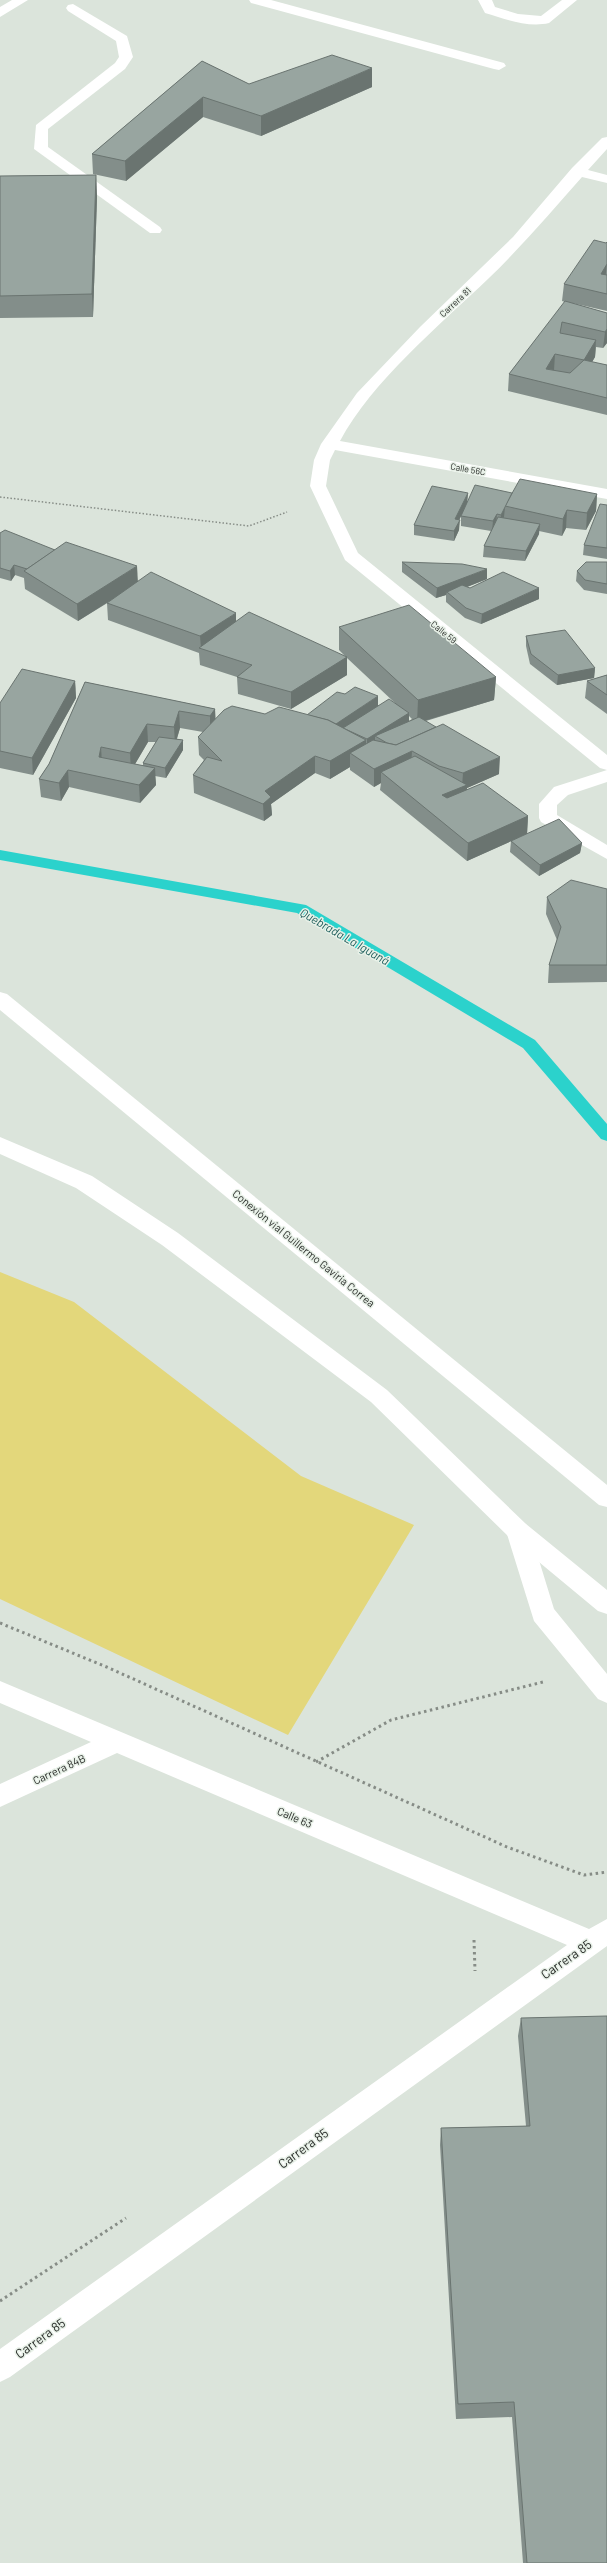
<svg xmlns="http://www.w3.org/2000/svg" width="607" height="2563" font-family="Barlow,sans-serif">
	<rect width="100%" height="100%" fill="#dbe4db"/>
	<path fill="#e3d77b" d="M 0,1272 L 74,1302 L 301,1476 L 414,1525 L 288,1735 L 0,1599 Z"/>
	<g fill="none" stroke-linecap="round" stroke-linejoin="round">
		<path fill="#2bd2cc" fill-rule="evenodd" d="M 0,850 L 306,905 L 535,1040 L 607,1124 L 607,1141 L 601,1139 L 523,1048 L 297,913 L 0,860 Z"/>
		<path stroke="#868c86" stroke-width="1.5" stroke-dasharray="1.5 2" stroke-linecap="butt" d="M 0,497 L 249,526 L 287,512"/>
		<g stroke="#868c86" stroke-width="3" stroke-dasharray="2.5 3.5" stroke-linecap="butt">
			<path d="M 0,1623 L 109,1668 L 507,1847 L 584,1875 L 607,1872"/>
			<path d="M 316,1762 L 391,1720 L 543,1682"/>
			<path d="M 474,1940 L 475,1971"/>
			<path d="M 0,2301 L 126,2218"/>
		</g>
		<g fill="#fff" fill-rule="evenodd">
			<path d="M 478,0 L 492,0 L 495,7 L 518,14 L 541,16 L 562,0 L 577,0 L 549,23 C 528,28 505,19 485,13 Z"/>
			<path d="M 73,4 L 127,36 L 133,57 L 125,69 L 48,129 L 48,147 L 160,227 L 162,230 L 160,233 L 150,233 L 34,149 L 36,125 L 115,63 L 119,57 L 116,41 L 68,11 L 66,8 L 68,5 Z"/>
			<path d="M 607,770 L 607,782 L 568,795 L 557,805 L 557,815 L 607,845 L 607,859 L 541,822 L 539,818 L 539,804 L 554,787 Z"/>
		</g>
		<path fill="#fff" fill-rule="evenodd" d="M 249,0 L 271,0 L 504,63 L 506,66 L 499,70 L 494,69 L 251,3 Z"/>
		<g fill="#fff" fill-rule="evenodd">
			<path d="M 607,137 L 607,149 L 588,170 L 607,175 L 607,183 L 582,177 C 552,211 522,246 489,278 C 440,325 372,381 340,441 L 607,489 L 607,499 L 335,450 L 330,460 L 326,486 L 358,553 L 607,755 L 607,770 L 600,768 L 345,560 L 310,486 L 314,460 L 321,444 L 357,393 L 420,327 L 513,237 L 572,168 L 602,138 Z"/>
			<path d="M 518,1521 L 526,1524 L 530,1531 L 554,1609 L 607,1674 L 607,1703 L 598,1699 L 534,1621 L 506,1531 L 510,1524 Z"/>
			<path d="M 0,1681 L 589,1929 L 607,1919 L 607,1946 L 10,2377 L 0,2382 L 0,2349 L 567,1945 L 117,1753 L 0,1807 L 0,1784 L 91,1742 L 0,1703 Z"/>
		</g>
		<path fill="#fff" fill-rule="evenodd" d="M 12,0 L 28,0 L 0,17 L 0,7 Z"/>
		<g fill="#fff" fill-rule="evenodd">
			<path d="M 0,992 L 7,994 L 607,1485 L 607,1507 L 599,1505 L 0,1010 Z"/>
			<path d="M 0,1137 L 92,1176 L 178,1233 L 387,1390 L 526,1524 L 607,1590 L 607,1614 L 598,1611 L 510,1538 L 371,1402 L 162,1245 L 76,1188 L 0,1154 Z"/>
		</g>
	</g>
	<g fill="#838e8a" fill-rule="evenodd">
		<path d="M 202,61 L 249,84 L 372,87 L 261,136 L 203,117 L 126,181 L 93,174 L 92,154 Z"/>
		<path d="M 96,175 L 97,197 L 93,317 L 0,318 L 0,176 Z"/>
		<path d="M 607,242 L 607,311 L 572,303 L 607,313 L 607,343 L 603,348 L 596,347 L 595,357 L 592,362 L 607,365 L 607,415 L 508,391 L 509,374 L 565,302 L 562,301 L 564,284 Z"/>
		<path d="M 468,493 L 467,503 L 512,493 L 597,494 L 596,511 L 586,530 L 566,528 L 562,536 L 539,531 L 539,534 L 525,561 L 483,557 L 484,546 L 491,531 L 461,526 L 461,516 L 466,507 L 459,520 L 459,530 L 454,541 L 414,535 L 414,525 Z"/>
		<path d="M 607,505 L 607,559 L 583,555 L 584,545 Z"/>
		<path d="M 0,533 L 55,550 L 138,581 L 236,621 L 346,657 L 339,650 L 339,627 L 496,677 L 494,700 L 426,721 L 499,774 L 467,788 L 467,790 L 528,816 L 527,834 L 467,861 L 380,790 L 381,783 L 374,787 L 350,770 L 350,767 L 330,779 L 315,773 L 271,804 L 272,815 L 264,821 L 194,793 L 193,775 L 204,760 L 199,755 L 198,737 L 203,732 L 180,728 L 177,739 L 183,740 L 183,750 L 166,778 L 155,776 L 156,785 L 140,803 L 69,787 L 61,801 L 41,797 L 39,779 L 49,764 L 85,682 L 215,709 L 215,719 L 265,714 L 307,715 L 395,703 L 347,658 L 347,675 L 291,709 L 238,694 L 237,677 L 200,665 L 199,653 L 108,620 L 107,603 L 109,602 L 78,621 L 25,589 L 24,578 L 15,575 L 11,581 L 0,578 ZM 409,716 L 412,719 L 409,721 ZM 148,742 L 156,742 L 143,763 L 143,766 L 135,764 Z"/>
		<path d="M 402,562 L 487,579 L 467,587 L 470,588 L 539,599 L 481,624 L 465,618 L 446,602 L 446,595 L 436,598 L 402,572 Z"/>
		<path d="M 607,562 L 607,594 L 584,590 L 576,581 L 577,571 Z"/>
		<path d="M 526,636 L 595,668 L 594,678 L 557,685 L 530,664 L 526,646 Z"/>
		<path d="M 607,675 L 607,714 L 585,698 L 587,681 Z"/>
		<path d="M 75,681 L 76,698 L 33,775 L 0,768 L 0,703 Z"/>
		<path d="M 511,841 L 582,843 L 580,853 L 539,876 L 510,852 Z"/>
		<path d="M 607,889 L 607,982 L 548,983 L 549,965 L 557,940 L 546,914 L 547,897 Z"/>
		<path d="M 521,2018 L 607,2563 L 523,2563 L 512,2417 L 456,2419 L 440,2145 L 441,2128 L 526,2126 L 518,2036 Z"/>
	</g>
	<g fill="#6a7470">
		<path d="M 372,68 L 372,87 L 261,136 L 261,116 Z"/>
		<path d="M 203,97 L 203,117 L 126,181 L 125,161 Z"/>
		<path d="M 96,175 L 97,197 L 93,317 L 92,294 Z"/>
		<path d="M 607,264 L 605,280 L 601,274 Z"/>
		<path d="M 607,329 L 607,343 L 603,348 L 605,332 Z"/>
		<path d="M 596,340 L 595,357 L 583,377 L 584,360 Z"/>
		<path d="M 555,354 L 554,370 L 546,369 Z"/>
		<path d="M 468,493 L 467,503 L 455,529 L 455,519 Z"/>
		<path d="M 597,494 L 596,511 L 586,530 L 587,513 Z"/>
		<path d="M 505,507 L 504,517 L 500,525 L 501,515 Z"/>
		<path d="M 567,510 L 566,528 L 562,536 L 563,519 Z"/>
		<path d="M 497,514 L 496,524 L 492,531 L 493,521 Z"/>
		<path d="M 460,520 L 459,530 L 454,541 L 454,531 Z"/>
		<path d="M 540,524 L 539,534 L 525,561 L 526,551 Z"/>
		<path d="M 14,565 L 15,575 L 11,581 L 10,571 Z"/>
		<path d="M 137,566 L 138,583 L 78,621 L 77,604 Z"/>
		<path d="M 487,569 L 487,579 L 449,594 L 447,592 L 446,595 L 436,598 L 437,588 Z"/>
		<path d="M 539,588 L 539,599 L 481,624 L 482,614 Z"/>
		<path d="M 236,613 L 236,630 L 201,648 L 200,636 Z"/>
		<path d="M 347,657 L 347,675 L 291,709 L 291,692 Z"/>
		<path d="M 595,668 L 594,678 L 557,685 L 558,675 Z"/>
		<path d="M 496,677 L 494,700 L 417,723 L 418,700 Z"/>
		<path d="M 75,681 L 76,698 L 33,775 L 32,758 Z"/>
		<path d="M 378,696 L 378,706 L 345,729 L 333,726 Z"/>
		<path d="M 215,709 L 216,726 L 210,734 L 210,716 Z"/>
		<path d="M 179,711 L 180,728 L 175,744 L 174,727 Z"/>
		<path d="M 409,713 L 409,723 L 375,736 L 375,744 L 367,749 L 367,739 Z"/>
		<path d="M 147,724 L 148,742 L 131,771 L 130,753 Z"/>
		<path d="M 183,740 L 183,750 L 166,778 L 165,768 Z"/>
		<path d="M 366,740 L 366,758 L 350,753 L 350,767 L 330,779 L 330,761 Z"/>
		<path d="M 101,747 L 102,764 L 99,757 Z"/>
		<path d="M 412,751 L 411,769 L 381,772 L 381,783 L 374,787 L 374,769 Z"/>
		<path d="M 315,756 L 315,773 L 271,804 L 272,815 L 264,821 L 263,804 L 265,791 Z"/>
		<path d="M 500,757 L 499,774 L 467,788 L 466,803 L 441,812 L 442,795 L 462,787 L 463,773 Z"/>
		<path d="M 155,768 L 156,785 L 140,803 L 139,785 Z"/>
		<path d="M 68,770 L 69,787 L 61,801 L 59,783 Z"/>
		<path d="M 528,816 L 527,834 L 467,861 L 468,843 Z"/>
		<path d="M 582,843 L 580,853 L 539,876 L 540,865 Z"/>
	</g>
	<g fill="#98a5a0" stroke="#6a7470" fill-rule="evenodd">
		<path d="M 332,55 L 372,68 L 261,116 L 203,97 L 125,161 L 92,154 L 202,61 L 249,84 Z"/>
		<path d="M 96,175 L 92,294 L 0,296 L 0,176 Z"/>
		<path d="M 594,240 L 606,243 L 607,242 L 607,264 L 601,274 L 607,275 L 607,294 L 564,284 Z"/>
		<path d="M 565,301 L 607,313 L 607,329 L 605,332 L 562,322 L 560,333 L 596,340 L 584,360 L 607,365 L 607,398 L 509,374 ZM 555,354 L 584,360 L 570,373 L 546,369 Z"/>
		<path d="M 520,479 L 597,494 L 587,513 L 567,510 L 563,519 L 505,506 Z"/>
		<path d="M 475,485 L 512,493 L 501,515 L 497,514 L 493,521 L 461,516 Z"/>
		<path d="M 432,486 L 468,493 L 455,519 L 460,520 L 454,531 L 414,525 Z"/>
		<path d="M 600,504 L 607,505 L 607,548 L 584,545 Z"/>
		<path d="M 498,517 L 540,524 L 526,551 L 484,546 Z"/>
		<path d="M 5,530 L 55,550 L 27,569 L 14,565 L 10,571 L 0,568 L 0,533 Z"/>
		<path d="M 66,542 L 137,566 L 77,604 L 24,571 Z"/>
		<path d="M 402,562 L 462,564 L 487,569 L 437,588 Z"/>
		<path d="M 586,562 L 607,562 L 607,584 L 585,580 L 577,571 Z"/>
		<path d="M 151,572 L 236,613 L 200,636 L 107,603 Z"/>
		<path d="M 503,572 L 539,588 L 482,614 L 466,608 L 447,592 L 462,585 L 470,588 Z"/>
		<path d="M 409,605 L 496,677 L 418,700 L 339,627 Z"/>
		<path d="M 249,612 L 347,657 L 291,692 L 237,677 L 252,665 L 199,648 Z"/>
		<path d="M 565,630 L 595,668 L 558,675 L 531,654 L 526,636 Z"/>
		<path d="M 22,669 L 75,681 L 32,758 L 0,751 L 0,703 Z"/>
		<path d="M 607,675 L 607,695 L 587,681 Z"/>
		<path d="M 85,682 L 215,709 L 210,716 L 179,711 L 174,727 L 147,724 L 130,753 L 101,747 L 99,757 L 155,768 L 139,785 L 68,770 L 59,783 L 39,779 L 49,764 Z"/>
		<path d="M 355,687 L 378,696 L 336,724 L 328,720 L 307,715 L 337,692 L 345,694 Z"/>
		<path d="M 389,699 L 409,713 L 367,739 L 343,728 Z"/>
		<path d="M 232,706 L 265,714 L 279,707 L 328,720 L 366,740 L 330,761 L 315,756 L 265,791 L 271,797 L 263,804 L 193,775 L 207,757 L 222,761 L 198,737 L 224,710 Z"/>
		<path d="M 419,717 L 436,727 L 396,745 L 387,743 L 375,736 Z"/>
		<path d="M 443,724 L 500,757 L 463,773 L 439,766 L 412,751 L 374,769 L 350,753 L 373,740 L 396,745 Z"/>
		<path d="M 159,737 L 183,740 L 165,768 L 143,763 Z"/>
		<path d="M 415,756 L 467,785 L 442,795 L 447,798 L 483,783 L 528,816 L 468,843 L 381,772 Z"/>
		<path d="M 559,819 L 582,843 L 540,865 L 511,841 Z"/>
		<path d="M 571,880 L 607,889 L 607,965 L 549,965 L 561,927 L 547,897 Z"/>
		<path d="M 607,2016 L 607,2563 L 527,2563 L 514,2402 L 458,2404 L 441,2128 L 530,2126 L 521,2018 Z"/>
	</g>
	<g text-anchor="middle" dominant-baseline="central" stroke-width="3" stroke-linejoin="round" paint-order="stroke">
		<g font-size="9" fill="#2a2d2a" stroke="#e8f1e8">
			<text transform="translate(455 302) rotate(-43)">Carrera 81</text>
			<text transform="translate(468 469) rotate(10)">Calle 56C</text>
			<text transform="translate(444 632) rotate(39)">Calle 59</text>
		</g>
		<g font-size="11" fill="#2a2d2a" stroke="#e8f1e8">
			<text transform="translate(304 1248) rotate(39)">Conexión vial Guillermo Gaviria Correa</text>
			<text transform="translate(59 1769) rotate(-25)">Carrera 84B</text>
			<text transform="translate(295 1817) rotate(23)">Calle 63</text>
		</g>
		<g font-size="12" font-style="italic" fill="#1d5c5a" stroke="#e8f1e8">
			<text transform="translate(345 936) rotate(30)">Quebrada La Iguaná</text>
		</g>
		<g font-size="13" fill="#2a2d2a" stroke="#e8f1e8">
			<text transform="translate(566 1959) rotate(-35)">Carrera 85</text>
			<text transform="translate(303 2148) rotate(-36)">Carrera 85</text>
			<text transform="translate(40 2338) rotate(-36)">Carrera 85</text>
		</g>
	</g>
</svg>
